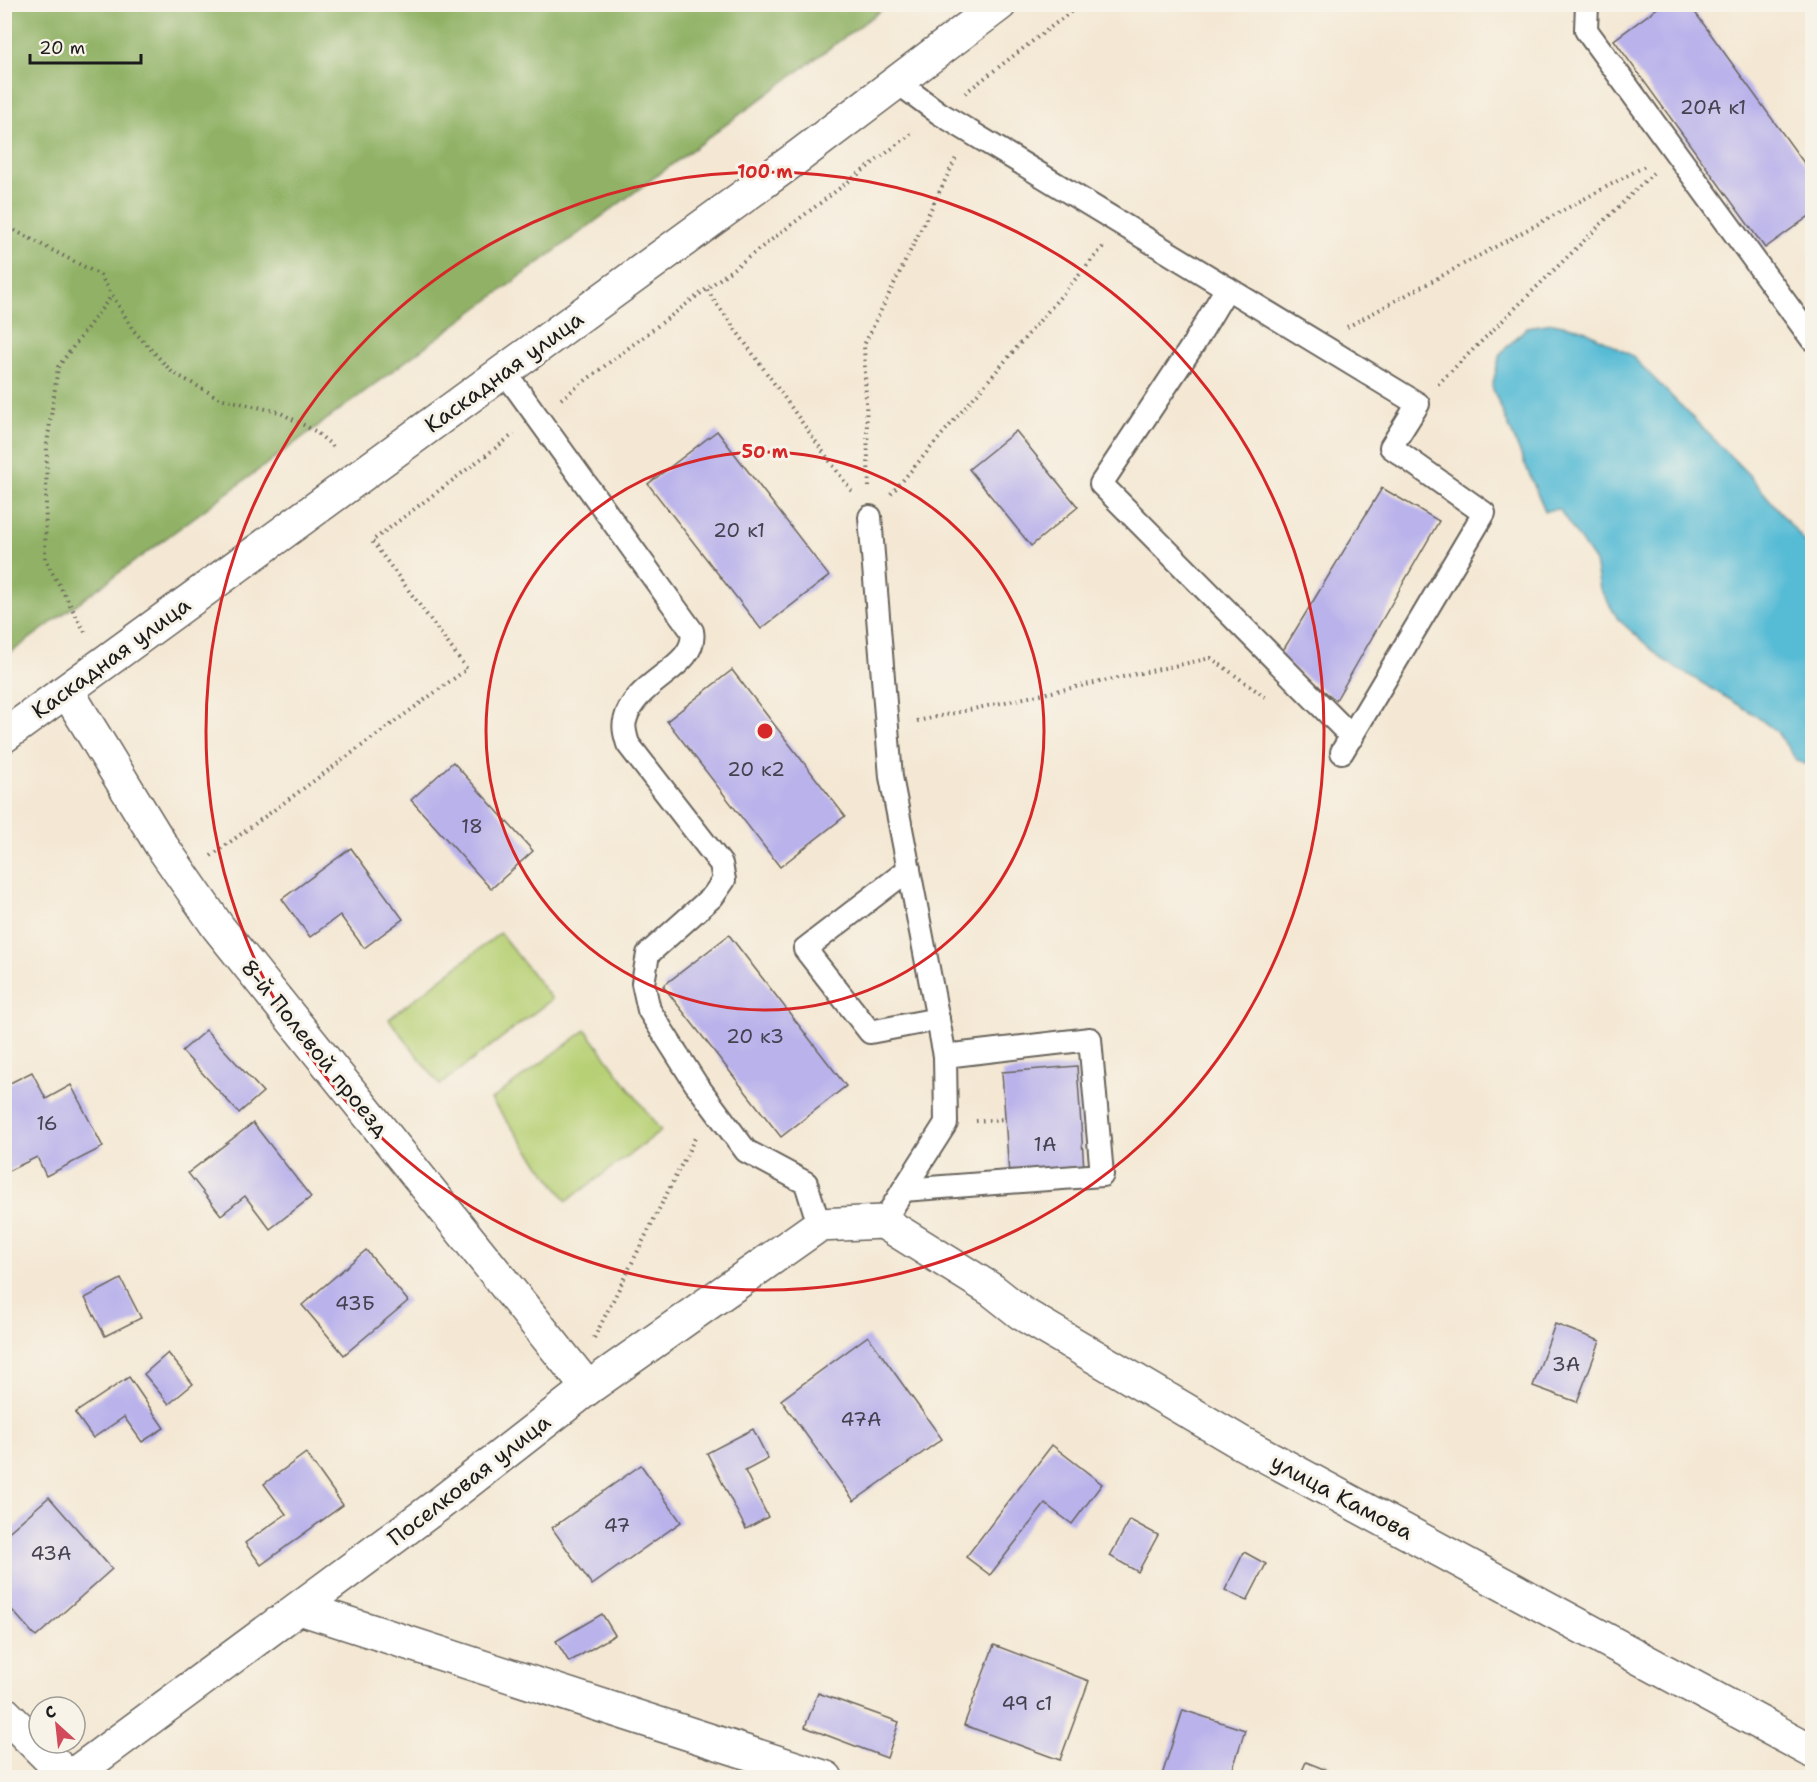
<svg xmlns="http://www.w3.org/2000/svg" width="1817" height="1782" font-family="'Shantell Sans',sans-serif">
	<rect width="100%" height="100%" fill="#f7f3e8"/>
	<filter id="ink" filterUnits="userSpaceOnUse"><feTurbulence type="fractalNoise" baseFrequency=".0167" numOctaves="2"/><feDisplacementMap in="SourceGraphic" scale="12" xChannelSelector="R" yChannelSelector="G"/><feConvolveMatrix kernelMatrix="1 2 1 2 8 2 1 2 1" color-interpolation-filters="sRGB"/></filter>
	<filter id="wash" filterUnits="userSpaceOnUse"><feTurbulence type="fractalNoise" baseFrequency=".008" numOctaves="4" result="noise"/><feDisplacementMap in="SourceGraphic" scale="24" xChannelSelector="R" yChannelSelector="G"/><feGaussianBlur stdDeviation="1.35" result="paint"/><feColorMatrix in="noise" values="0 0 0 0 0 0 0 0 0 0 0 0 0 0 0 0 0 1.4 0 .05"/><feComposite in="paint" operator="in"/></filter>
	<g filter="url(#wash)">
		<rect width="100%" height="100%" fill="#f4e8d4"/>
		<g fill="#b7d075" stroke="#6a7648" stroke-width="1.5">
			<path d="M 500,933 L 552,999 L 440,1085 L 389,1019 Z"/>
			<path d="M 586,1030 L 661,1131 L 567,1201 L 491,1100 Z"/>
		</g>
		<path fill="#91b266" stroke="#566741" stroke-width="1.5" d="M 5,4 L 888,4 L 888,5 L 5,657 Z"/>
		<path fill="#56bbd5" stroke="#396c78" stroke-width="1.5" d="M 1553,323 L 1582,329 L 1631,355 L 1749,475 L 1812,550 L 1812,767 L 1797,761 L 1777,732 L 1752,713 L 1662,659 L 1618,619 L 1600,589 L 1595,562 L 1559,509 L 1545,511 L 1492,387 L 1500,354 L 1527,327 Z"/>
		<g id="blocks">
			<g fill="#bab3eb">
				<path d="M 1663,4 L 1689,4 L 1812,174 L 1812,214 L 1765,248 L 1614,40 Z"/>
				<path d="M 717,431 L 829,576 L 761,629 L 648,484 Z"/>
				<path d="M 1016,431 L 1078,507 L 1031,546 L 969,469 Z"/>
				<path d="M 1382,488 L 1439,521 L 1336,700 L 1279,657 Z"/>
				<path d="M 732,670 L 845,816 L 780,867 L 667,721 Z"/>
				<path d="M 453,762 L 533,851 L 491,889 L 411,800 Z"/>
				<path d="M 351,848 L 403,919 L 364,948 L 340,915 L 310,937 L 282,899 Z"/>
				<path d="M 729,935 L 846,1086 L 781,1137 L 663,986 Z"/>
				<path d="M 206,1030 L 263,1092 L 239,1113 L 182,1051 Z"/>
				<path d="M 1077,1066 L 1084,1169 L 1009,1175 L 1002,1072 Z"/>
				<path d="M 32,1072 L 46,1099 L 71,1085 L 103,1147 L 46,1176 L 37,1157 L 4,1173 L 4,1086 Z"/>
				<path d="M 253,1123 L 311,1197 L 270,1229 L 245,1196 L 221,1215 L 188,1173 Z"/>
				<path d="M 366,1250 L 408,1301 L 344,1355 L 302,1305 Z"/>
				<path d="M 121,1279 L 141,1318 L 105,1336 L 85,1298 Z"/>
				<path d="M 1555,1324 L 1600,1341 L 1577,1402 L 1533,1386 Z"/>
				<path d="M 868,1336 L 942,1439 L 854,1501 L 781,1400 Z"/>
				<path d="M 168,1353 L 193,1384 L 169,1404 L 144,1374 Z"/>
				<path d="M 129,1377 L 164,1428 L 142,1442 L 124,1417 L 93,1438 L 75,1413 Z"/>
				<path d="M 753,1429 L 768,1459 L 745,1471 L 768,1517 L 746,1529 L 707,1453 Z"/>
				<path d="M 1052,1445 L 1102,1484 L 1072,1524 L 1045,1504 L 990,1575 L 966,1557 Z"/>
				<path d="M 306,1453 L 343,1505 L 261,1565 L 245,1543 L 286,1514 L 264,1484 Z"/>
				<path d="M 641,1465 L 681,1522 L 592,1585 L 552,1528 Z"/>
				<path d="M 49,1497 L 112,1569 L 36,1637 L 4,1601 L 4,1536 Z"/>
				<path d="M 1130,1520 L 1158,1535 L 1138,1572 L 1110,1556 Z"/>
				<path d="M 1244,1552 L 1266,1564 L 1247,1601 L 1225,1590 Z"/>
				<path d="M 602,1614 L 615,1635 L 569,1662 L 556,1641 Z"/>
				<path d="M 994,1645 L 1089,1681 L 1060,1760 L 964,1725 Z"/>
				<path d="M 818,1693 L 899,1722 L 887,1758 L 805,1727 Z"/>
				<path d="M 1183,1710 L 1245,1730 L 1230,1778 L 1161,1778 Z"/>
				<path d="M 1306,1762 L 1344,1777 L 1344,1778 L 1299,1778 Z"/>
			</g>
		</g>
	</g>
	<g filter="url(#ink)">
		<use href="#blocks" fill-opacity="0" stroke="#68635c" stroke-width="1.5"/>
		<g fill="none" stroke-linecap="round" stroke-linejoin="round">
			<defs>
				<g id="lane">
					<path d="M 1587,4 L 1586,30 L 1812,339"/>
					<path d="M 897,82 L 939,113 L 1418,404 L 1391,447 L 1484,513 L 1342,752"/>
					<path d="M 1227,288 L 1193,345 L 1101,484 L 1352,737"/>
					<path d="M 504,371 L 692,631 C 699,667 634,680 625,721 C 623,728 626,737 628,744 L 721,864 L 724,880 L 713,896 L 648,954 L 643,983 L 649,1010 L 696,1084 L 746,1151 L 806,1183 L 819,1225"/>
					<path d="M 870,517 L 891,777 L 945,1056 L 946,1123 L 883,1222"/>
					<path d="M 909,869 L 805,949 L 870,1032 L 938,1019"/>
					<path d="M 903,1190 L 1102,1175 L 1090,1039 L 945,1056"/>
				</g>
				<g id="street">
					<path d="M 67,691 L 161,845 L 218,927 L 588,1388"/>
					<path d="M 300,1608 L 826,1778"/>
					<path d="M 4,1713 L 69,1778"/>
					<path d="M 69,1778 L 438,1505 L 588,1388 L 819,1225 L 883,1222 L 992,1290 L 1021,1313 L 1238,1441 L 1812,1751"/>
				</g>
				<path id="secondary" d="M 4,736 L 795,159 L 1000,4"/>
			</defs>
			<use href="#lane" stroke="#68635c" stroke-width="26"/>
			<use href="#street" stroke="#68635c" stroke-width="36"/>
			<use href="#secondary" stroke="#68635c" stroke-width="36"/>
			<g stroke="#68635c" stroke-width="4" stroke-dasharray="1.5 4.5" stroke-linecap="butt">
				<path d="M 965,93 L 1081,4"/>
				<path d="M 4,225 L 100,275 L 134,331 L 172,372 L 219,398 L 279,412 L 315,431 L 336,449"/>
				<path d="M 707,290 L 852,492"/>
				<path d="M 1347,327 L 1647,165"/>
				<path d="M 1438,384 L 1653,173"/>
				<path d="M 561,399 L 914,132"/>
				<path d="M 869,487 L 864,345 L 956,158"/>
				<path d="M 891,494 L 1103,247"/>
				<path d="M 85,632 L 45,559 L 47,444 L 58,367 L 112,295"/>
				<path d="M 917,721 L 1211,658 L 1268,699"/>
				<path d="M 211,856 L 467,669 L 372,541 L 514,434"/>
				<path d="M 976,1121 L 1005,1119"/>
				<path d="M 594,1338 L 696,1136"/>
			</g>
			<use href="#lane" stroke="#fff" stroke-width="22"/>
			<use href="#street" stroke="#fff" stroke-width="33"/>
			<use href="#secondary" stroke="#fff" stroke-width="33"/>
		</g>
	</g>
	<g fill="none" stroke="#d62828" stroke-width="3">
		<circle cx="765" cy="731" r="279"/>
		<circle cx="765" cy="731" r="559"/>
	</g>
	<g text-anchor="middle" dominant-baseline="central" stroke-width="6" stroke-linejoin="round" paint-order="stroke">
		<g font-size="20" fill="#444250">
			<text x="1713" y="107">20А к1</text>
			<text x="739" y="530">20 к1</text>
			<text x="756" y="769">20 к2</text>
			<text x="472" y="826">18</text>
			<text x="755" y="1036">20 к3</text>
			<text x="47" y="1123">16</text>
			<text x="1045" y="1144">1А</text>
			<text x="355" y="1303">43Б</text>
			<text x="1566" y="1364">3А</text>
			<text x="861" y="1419">47А</text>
			<text x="617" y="1525">47</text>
			<text x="51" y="1553">43А</text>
			<text x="1027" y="1703">49 с1</text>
		</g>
		<g font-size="22" fill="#1c1c1c" stroke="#f7f3e8">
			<text transform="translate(504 372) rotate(-36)">Каскадная улица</text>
			<text transform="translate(111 658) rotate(-36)">Каскадная улица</text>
			<text transform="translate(315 1048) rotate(51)">8-й Полевой проезд</text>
			<text transform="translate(469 1480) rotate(-38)">Поселковая улица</text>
			<text transform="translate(1342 1497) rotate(28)">улица Камова</text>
		</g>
	</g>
	<circle cx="765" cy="731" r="9" fill="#d62828" stroke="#f7f3e8" stroke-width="3"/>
	<g font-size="18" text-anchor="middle" font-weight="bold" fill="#d62828" stroke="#f7f3e8" stroke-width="6" stroke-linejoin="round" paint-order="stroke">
		<text x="765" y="178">100 m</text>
		<text x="765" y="458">50 m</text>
	</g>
	<rect width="1817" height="1782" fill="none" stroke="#f7f3e8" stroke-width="24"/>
	<g transform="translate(57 1725) rotate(333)"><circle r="28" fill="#f7f3e8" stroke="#9f9d96" stroke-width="1.5"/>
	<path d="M0-4.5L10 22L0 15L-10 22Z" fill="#d1495b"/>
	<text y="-9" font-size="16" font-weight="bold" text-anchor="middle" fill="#1c1c1c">С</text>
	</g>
	<path d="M30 54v9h111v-9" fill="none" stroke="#1c1c1c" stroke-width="3"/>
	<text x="39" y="54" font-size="18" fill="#1c1c1c" stroke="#f7f3e8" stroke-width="4.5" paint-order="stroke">20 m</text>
</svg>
